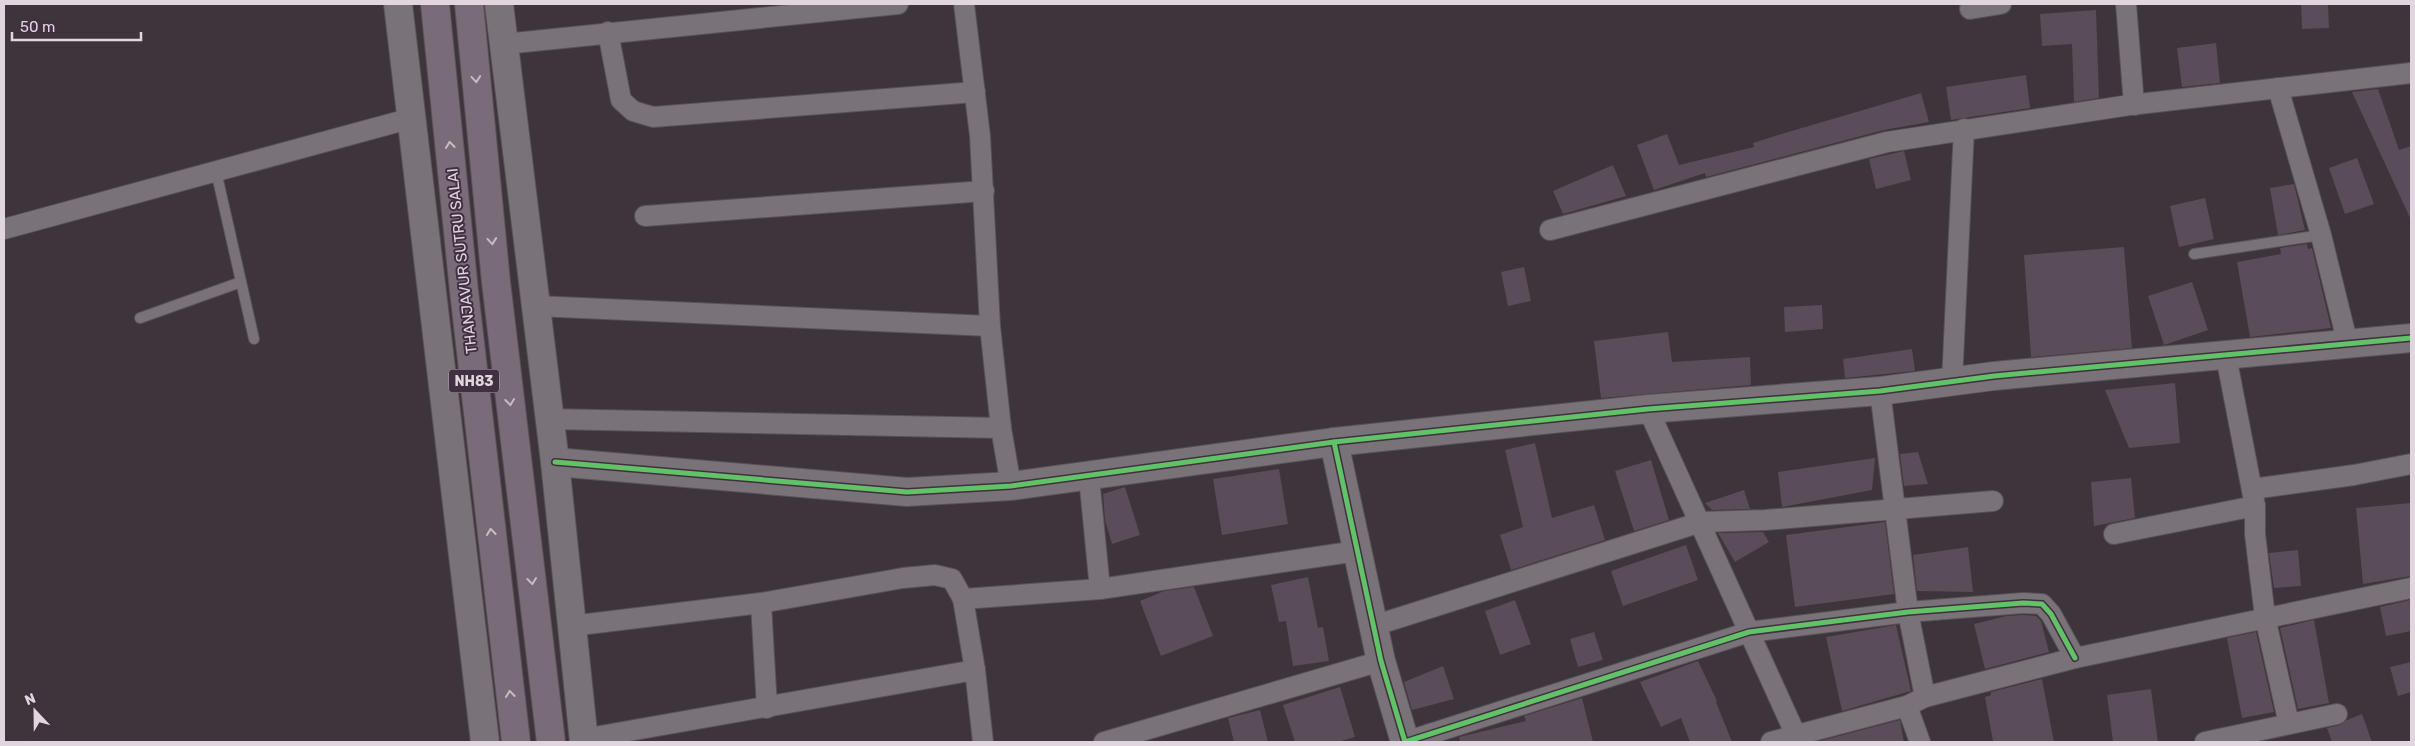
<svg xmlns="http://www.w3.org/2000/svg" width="2415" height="746" font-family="Rubik,sans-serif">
	<rect width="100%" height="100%" fill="#3d343c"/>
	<g fill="#5a4c59">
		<path d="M 2301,4 L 2328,4 L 2329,28 L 2302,29 Z"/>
		<path d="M 2096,10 L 2099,98 L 2074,102 L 2072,44 L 2042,46 L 2040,14 Z"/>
		<path d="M 2216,43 L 2220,83 L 2182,87 L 2177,48 Z"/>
		<path d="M 2026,75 L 2030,108 L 1951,120 L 1946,87 Z"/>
		<path d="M 2378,89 L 2399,150 L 2411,146 L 2411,220 L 2352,92 Z"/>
		<path d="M 1921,93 L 1929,122 L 1884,130 L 1706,177 L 1705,173 L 1654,190 L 1637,145 L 1667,134 L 1679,165 L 1754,147 L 1753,143 L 1778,135 Z"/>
		<path d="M 1904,151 L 1911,180 L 1876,189 L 1869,159 Z"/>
		<path d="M 2357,158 L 2374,204 L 2345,214 L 2329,168 Z"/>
		<path d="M 1613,165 L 1626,196 L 1563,214 L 1553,191 Z"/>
		<path d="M 2294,184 L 2305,230 L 2278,235 L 2270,188 Z"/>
		<path d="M 2205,198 L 2214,239 L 2179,247 L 2170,206 Z"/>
		<path d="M 2307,244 L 2308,249 L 2312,248 L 2331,328 L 2250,337 L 2237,262 L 2281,254 L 2280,248 Z"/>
		<path d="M 2124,247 L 2132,348 L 2031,357 L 2024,255 Z"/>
		<path d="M 1524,267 L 1531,301 L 1508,306 L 1501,272 Z"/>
		<path d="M 2192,282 L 2208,330 L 2164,345 L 2148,296 Z"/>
		<path d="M 1822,305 L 1823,329 L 1785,332 L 1784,307 Z"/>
		<path d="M 1668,332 L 1672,362 L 1750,357 L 1751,385 L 1601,398 L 1594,341 Z"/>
		<path d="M 1912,349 L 1915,371 L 1845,378 L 1843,359 Z"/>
		<path d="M 2175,383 L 2180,443 L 2129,448 L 2105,390 Z"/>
		<path d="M 1535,443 L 1552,518 L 1594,505 L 1605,540 L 1511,570 L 1500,535 L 1523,527 L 1505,450 Z"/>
		<path d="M 1918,452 L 1928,484 L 1904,486 L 1900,454 Z"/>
		<path d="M 1875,458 L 1872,490 L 1782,507 L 1778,472 Z"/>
		<path d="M 1651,460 L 1669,520 L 1634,531 L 1615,471 Z"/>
		<path d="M 1279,469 L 1288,524 L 1222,535 L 1213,479 Z"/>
		<path d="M 2131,478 L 2135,518 L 2094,526 L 2091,482 Z"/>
		<path d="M 1125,487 L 1140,535 L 1112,544 L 1105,520 L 1103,494 Z"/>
		<path d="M 1744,490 L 1750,509 L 1712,510 L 1705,503 Z"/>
		<path d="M 2411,503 L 2411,576 L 2363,584 L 2356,508 Z"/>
		<path d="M 1885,522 L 1894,594 L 1795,607 L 1786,535 Z"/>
		<path d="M 1763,532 L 1769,542 L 1735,562 L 1718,533 Z"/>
		<path d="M 1686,545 L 1698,580 L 1623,606 L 1611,571 Z"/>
		<path d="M 1968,547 L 1973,592 L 1917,591 L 1913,555 Z"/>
		<path d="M 2298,550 L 2301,586 L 2274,588 L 2269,553 Z"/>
		<path d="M 1308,577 L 1318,628 L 1323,627 L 1329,661 L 1293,666 L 1286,621 L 1279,622 L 1271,585 Z"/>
		<path d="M 1194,587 L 1213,636 L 1161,656 L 1140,601 L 1164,591 Z"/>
		<path d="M 1515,600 L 1531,644 L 1500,655 L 1485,611 Z"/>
		<path d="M 2410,600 L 2411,631 L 2386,636 L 2380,607 Z"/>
		<path d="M 2023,615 L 2036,616 L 2041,621 L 2049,652 L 1985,669 L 1974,624 L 2006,616 Z"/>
		<path d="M 2314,620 L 2329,703 L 2298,709 L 2280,628 Z"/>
		<path d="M 1896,625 L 1911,691 L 1842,711 L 1826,637 Z"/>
		<path d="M 1594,632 L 1603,660 L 1578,667 L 1570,639 Z"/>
		<path d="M 2256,632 L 2274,712 L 2242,718 L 2227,638 Z"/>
		<path d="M 1698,661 L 1717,701 L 1716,702 L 1732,742 L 1690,742 L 1681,718 L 1661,727 L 1640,682 Z"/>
		<path d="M 2411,662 L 2411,692 L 2398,696 L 2390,667 Z"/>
		<path d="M 1443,666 L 1454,699 L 1412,710 L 1404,682 Z"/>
		<path d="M 2042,679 L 2054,742 L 1993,742 L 1985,697 L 1991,695 L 1991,692 Z"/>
		<path d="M 1340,687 L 1355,737 L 1338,742 L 1295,742 L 1283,705 Z"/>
		<path d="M 2151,689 L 2158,742 L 2113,742 L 2107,695 Z"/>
		<path d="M 1582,698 L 1593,742 L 1460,742 L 1459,737 L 1526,721 L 1524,716 Z"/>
		<path d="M 1260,710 L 1268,742 L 1234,742 L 1228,718 Z"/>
		<path d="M 2362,714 L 2372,742 L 2332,742 L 2327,728 L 2340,725 L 2347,720 Z"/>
		<path d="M 1900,720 L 1904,742 L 1816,742 Z"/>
	</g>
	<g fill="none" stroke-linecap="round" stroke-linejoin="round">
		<defs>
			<g id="lane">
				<path d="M 216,171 L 254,339"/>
				<path d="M 2194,254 L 2321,235"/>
				<path d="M 140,318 L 241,282"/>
			</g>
			<g id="street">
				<path d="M 964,4 L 980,136 L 990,326 L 1001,428 L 1011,486"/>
				<path d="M 2126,4 L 2134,105"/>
				<path d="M 1970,9 L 2001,4"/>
				<path d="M 608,32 L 621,100 L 633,111 L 653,117 L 975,92"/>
				<path d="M 504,44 L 898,4"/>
				<path d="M 2278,88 L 2321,235 L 2348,345"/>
				<path d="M 645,216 L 984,191"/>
				<path d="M 4,229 L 412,118"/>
				<path d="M 1550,230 L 1887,142 L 2130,105 L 2411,73"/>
				<path d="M 536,306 L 990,326"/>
				<path d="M 2226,356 L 2255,506 L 2255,534 L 2265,617 L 2289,724"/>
				<path d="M 1952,382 L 1964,129"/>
				<path d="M 1880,391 L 1908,612 L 1925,697"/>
				<path d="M 1648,409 L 1799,742"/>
				<path d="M 548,419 L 1001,428"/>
				<path d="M 1089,477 L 1100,589"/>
				<path d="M 2252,489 L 2354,475 L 2411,464"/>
				<path d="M 2114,534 L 2255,506"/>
				<path d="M 963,599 L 1100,589 L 1357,551"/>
				<path d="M 761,603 L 767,708"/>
				<path d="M 571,626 L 761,603 L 903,578 L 935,575 L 952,579 L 963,599 L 975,670 L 983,742"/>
				<path d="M 1373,626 L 1701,522 L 1765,520 L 1993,501"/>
				<path d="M 1907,706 L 1920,742"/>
				<path d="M 583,739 L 975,670"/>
				<path d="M 1104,742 L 1381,661"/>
				<path d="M 1405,742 L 1749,632 L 1908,612 L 2023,603 L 2042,604 L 2051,614 L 2075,658"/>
				<path d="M 1771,742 L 1907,706 L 1925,697 L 2075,658 L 2411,588"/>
				<path d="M 2205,742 L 2337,714"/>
			</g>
			<g id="secondary">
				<path d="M 398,4 L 485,742"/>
				<path d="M 499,4 L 555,462 L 584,742"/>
				<path d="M 1334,442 L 1381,661 L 1405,742"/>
				<path d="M 555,462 L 907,492 L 1011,486 L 1334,442 L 1648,409 L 1880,391 L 1994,376 L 2411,338"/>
			</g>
			<g id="highway">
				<path d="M 435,4 L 464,291 L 516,742"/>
				<path d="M 469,4 L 496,282 L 551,742"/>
			</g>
		</defs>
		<use href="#lane" stroke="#595158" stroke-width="12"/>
		<use href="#street" stroke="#595158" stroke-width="22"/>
		<use href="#secondary" stroke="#595158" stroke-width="30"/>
		<use href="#highway" stroke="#595158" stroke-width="30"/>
		<use href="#lane" stroke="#797278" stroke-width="10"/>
		<use href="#street" stroke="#797278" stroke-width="20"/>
		<use href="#secondary" stroke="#797278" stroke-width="28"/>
		<use href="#highway" stroke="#796b78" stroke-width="28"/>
		<defs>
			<g id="cycleway">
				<path d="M 1334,442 L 1381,661 L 1405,742 L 1749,632 L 1908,612 L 2023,603 L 2042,604 L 2051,614 L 2075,658"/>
				<path d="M 555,462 L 907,492 L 1011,486 L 1334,442 L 1648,409 L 1880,391 L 1994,376 L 2411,338"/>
			</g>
		</defs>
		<use href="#cycleway" stroke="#41303f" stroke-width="8"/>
		<use href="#cycleway" stroke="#61c268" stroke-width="5"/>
	</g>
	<defs><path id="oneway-chevron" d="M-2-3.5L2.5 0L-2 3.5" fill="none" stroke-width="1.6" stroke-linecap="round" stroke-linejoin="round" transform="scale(1.25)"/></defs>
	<g stroke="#c7bbc5">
		<use href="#oneway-chevron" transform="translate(476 79) rotate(85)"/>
		<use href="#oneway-chevron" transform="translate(450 145) rotate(-96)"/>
		<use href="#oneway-chevron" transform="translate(492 241) rotate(85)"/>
		<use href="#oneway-chevron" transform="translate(510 402) rotate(83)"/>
		<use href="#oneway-chevron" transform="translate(491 532) rotate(-96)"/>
		<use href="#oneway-chevron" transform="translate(532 581) rotate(83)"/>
		<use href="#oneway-chevron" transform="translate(510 694) rotate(-97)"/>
	</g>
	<g text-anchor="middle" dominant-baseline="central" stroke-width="4" stroke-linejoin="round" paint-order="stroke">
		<rect fill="#41303f" stroke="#b1a4af" stroke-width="1" x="449" y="369.5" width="50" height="23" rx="4"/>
		<g font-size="14" font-weight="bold" fill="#e1d6df">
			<text x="474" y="381">NH83</text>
		</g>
		<g font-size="15" fill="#e1d6df" stroke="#41303f">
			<text transform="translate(462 261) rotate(-96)">THANJAVUR SUTRU SALAI</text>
		</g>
	</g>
	<rect width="2415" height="746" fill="none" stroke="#e1d6df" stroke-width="10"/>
	<g transform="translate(35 711) rotate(338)" stroke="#41303f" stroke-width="4" paint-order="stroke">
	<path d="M0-4L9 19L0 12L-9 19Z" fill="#e1d6df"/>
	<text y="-8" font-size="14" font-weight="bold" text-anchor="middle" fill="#e1d6df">N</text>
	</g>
	<path d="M12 32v8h129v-8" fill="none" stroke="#e1d6df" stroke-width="2.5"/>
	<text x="20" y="32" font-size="15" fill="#e1d6df" stroke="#41303f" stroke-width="4" paint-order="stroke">50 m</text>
</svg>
